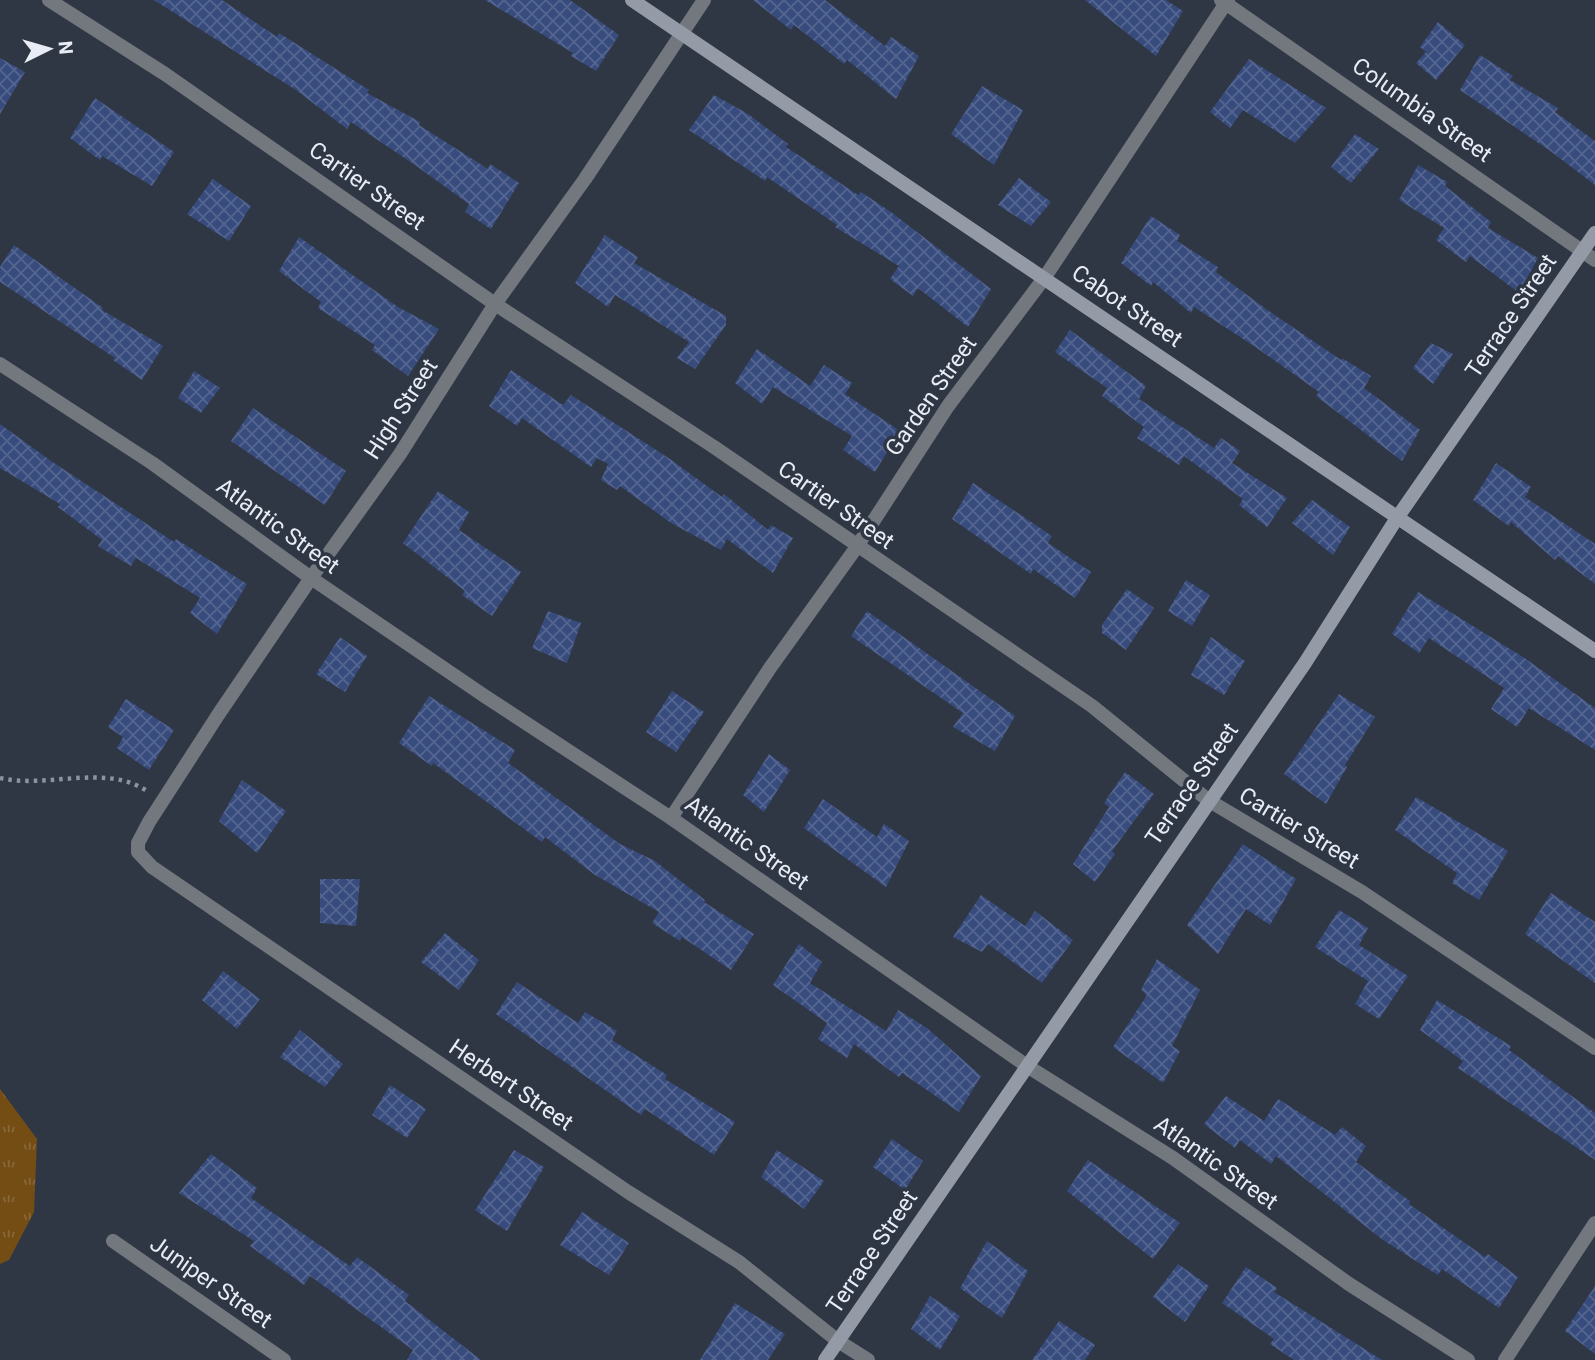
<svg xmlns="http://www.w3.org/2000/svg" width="1595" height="1360" font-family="Roboto,sans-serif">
	<defs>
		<pattern id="grass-tufts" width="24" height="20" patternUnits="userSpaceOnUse" patternTransform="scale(1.75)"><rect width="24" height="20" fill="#744d15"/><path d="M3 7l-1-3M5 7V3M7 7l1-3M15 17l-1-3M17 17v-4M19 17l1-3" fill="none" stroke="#886738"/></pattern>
		<pattern id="building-cross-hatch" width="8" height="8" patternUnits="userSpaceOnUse" patternTransform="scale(1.75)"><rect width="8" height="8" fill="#374b7d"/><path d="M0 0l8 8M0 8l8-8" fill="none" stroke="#546590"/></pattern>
	</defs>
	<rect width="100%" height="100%" fill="#2f3644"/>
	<path fill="url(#grass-tufts)" d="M 0,1089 L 37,1139 L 34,1212 L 9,1260 L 0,1264 Z"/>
	<g fill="url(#building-cross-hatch)">
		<path d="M 154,0 L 222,0 L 277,37 L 279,33 L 369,90 L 367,93 L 420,122 L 419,125 L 488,169 L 490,164 L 519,183 L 491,229 L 465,212 L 469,204 L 415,165 L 351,122 L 347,129 L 296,90 Z"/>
		<path d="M 485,0 L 570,0 L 619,35 L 596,71 L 571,56 L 573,53 Z"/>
		<path d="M 753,0 L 825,0 L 885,46 L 891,37 L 919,56 L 896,99 L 847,60 L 844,64 L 794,25 L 791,30 Z"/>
		<path d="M 1085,0 L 1166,0 L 1183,11 L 1156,56 Z"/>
		<path d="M 1438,22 L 1465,45 L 1436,80 L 1416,63 L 1426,52 L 1420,47 Z"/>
		<path d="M 1480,55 L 1513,76 L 1510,80 L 1558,108 L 1555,112 L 1595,141 L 1595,185 L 1549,150 L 1460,90 Z"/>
		<path d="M 0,58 L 25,72 L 0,114 Z"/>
		<path d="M 1249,59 L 1326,108 L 1295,143 L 1243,110 L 1230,128 L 1210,112 Z"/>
		<path d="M 982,86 L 1023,110 L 994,165 L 951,134 Z"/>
		<path d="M 714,95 L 748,114 L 788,144 L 786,147 L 858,195 L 861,192 L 891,212 L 991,289 L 968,327 L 918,288 L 913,296 L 890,279 L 899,266 L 835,227 L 837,225 L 767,177 L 765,181 L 689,130 Z"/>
		<path d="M 95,98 L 174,152 L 152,186 L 102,156 L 100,160 L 70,138 Z"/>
		<path d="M 1355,134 L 1379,149 L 1351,183 L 1331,167 Z"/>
		<path d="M 1418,165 L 1447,182 L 1445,186 L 1491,222 L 1488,228 L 1538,258 L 1519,293 L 1470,256 L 1466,262 L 1436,240 L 1444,228 L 1399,200 Z"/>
		<path d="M 1019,178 L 1051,202 L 1031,226 L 998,205 Z"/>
		<path d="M 213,179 L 251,206 L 229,241 L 187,214 Z"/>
		<path d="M 1151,216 L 1180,235 L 1177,241 L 1218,267 L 1216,272 L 1266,309 L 1341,360 L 1342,358 L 1371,376 L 1364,388 L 1420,430 L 1402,461 L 1316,396 L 1319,392 L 1254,346 L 1194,307 L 1191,313 L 1153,282 L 1151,286 L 1121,263 Z"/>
		<path d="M 605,235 L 638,257 L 634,263 L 726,316 L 726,325 L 695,369 L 677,358 L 689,342 L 615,295 L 608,307 L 575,283 Z"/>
		<path d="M 299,237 L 398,307 L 439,329 L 408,376 L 372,350 L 375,345 L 318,308 L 321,302 L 279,271 Z"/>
		<path d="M 14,245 L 103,308 L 102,310 L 163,346 L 142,380 L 113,360 L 115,358 L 0,282 L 0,267 Z"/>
		<path d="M 1070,330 L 1146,386 L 1139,399 L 1214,448 L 1221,438 L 1240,451 L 1232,463 L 1287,498 L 1267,527 L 1239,505 L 1243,499 L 1184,456 L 1179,465 L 1137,438 L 1144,427 L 1102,396 L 1107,388 L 1055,352 Z"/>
		<path d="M 1431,343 L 1453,354 L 1433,384 L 1413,368 Z"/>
		<path d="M 757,349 L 810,386 L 824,365 L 852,383 L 845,394 L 900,431 L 875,472 L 843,450 L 852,436 L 773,387 L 762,404 L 735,383 Z"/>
		<path d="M 511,370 L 563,405 L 571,395 L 670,459 L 722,497 L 724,494 L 768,530 L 771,525 L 793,538 L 773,573 L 727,539 L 721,550 L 671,523 L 620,486 L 617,490 L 601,480 L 608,464 L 597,458 L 591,467 L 522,418 L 517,426 L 489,406 Z"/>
		<path d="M 194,371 L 220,388 L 201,413 L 178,398 Z"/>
		<path d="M 253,408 L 346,471 L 325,505 L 231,441 Z"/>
		<path d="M 0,424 L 51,461 L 174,542 L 176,539 L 247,584 L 217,634 L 190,613 L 200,598 L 136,558 L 131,566 L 98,546 L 102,540 L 58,507 L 60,504 L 0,468 Z"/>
		<path d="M 1496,463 L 1531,487 L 1525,497 L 1595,544 L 1595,584 L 1558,556 L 1555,560 L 1511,522 L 1509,526 L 1473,500 Z"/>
		<path d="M 973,483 L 1052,536 L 1048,543 L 1091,572 L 1075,598 L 1033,569 L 1031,574 L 952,519 Z"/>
		<path d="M 438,491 L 469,512 L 459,530 L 521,572 L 492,616 L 462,595 L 465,591 L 403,543 Z"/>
		<path d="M 1312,500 L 1350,527 L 1333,555 L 1292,523 Z"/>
		<path d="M 1186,580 L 1210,595 L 1192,626 L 1168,611 Z"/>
		<path d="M 1127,589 L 1154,608 L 1126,650 L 1102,633 L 1102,625 Z"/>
		<path d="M 1418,592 L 1523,657 L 1595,708 L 1595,750 L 1529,708 L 1517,727 L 1491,709 L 1504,688 L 1429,638 L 1419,653 L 1392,634 Z"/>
		<path d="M 548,611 L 581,623 L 567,663 L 532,648 Z"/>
		<path d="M 867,611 L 1015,716 L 995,751 L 953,727 L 963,713 L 851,636 Z"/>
		<path d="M 340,637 L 367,656 L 345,692 L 316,674 Z"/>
		<path d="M 1211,637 L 1245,661 L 1224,695 L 1191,675 Z"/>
		<path d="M 672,691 L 704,712 L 676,752 L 646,732 Z"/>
		<path d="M 1339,694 L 1375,717 L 1345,765 L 1347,767 L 1326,804 L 1284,774 Z"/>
		<path d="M 429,696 L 515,750 L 508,763 L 620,844 L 655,861 L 705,900 L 704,902 L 754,934 L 731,970 L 682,937 L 680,941 L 652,923 L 659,912 L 595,875 L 545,837 L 542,842 L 433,763 L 432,766 L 399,743 Z"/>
		<path d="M 126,699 L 174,730 L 149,770 L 117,748 L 123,737 L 108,727 Z"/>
		<path d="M 769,754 L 790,770 L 764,812 L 743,795 Z"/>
		<path d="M 1125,772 L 1154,794 L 1112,851 L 1115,854 L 1095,882 L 1073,864 L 1109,807 L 1104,803 Z"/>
		<path d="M 242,780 L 286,811 L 257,853 L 219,821 Z"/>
		<path d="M 1416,797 L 1508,851 L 1479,900 L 1452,883 L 1457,873 L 1395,830 Z"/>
		<path d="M 823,799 L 877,837 L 884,824 L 909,841 L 886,887 L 804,828 Z"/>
		<path d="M 1243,844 L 1296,879 L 1270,925 L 1246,909 L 1218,954 L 1187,925 Z"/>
		<path d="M 320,879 L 360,879 L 356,926 L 320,923 Z"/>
		<path d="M 1551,893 L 1595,922 L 1595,983 L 1525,934 Z"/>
		<path d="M 981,895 L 1025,926 L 1035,911 L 1073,940 L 1042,983 L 988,944 L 982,952 L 953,937 Z"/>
		<path d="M 1339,910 L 1368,928 L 1359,945 L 1408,976 L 1379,1019 L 1355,1004 L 1368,981 L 1315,947 Z"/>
		<path d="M 445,933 L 479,960 L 459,990 L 421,962 Z"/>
		<path d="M 799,944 L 822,962 L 810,983 L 886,1031 L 898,1010 L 927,1028 L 981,1076 L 959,1112 L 902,1073 L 899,1077 L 854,1044 L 847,1058 L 818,1039 L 827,1023 L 773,985 Z"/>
		<path d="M 1157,959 L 1200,990 L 1172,1046 L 1180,1051 L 1163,1083 L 1113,1047 L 1147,995 L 1141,990 Z"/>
		<path d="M 223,971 L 260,999 L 237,1029 L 202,1000 Z"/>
		<path d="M 517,982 L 578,1023 L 585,1012 L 617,1031 L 612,1040 L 667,1075 L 665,1079 L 735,1122 L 714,1155 L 645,1109 L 641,1115 L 496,1014 Z"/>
		<path d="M 1437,1000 L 1511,1046 L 1509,1050 L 1595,1113 L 1595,1160 L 1458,1068 L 1463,1061 L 1420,1030 Z"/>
		<path d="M 300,1030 L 343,1064 L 325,1087 L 280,1057 Z"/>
		<path d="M 390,1085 L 426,1109 L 407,1138 L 372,1115 Z"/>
		<path d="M 1226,1096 L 1264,1121 L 1278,1099 L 1335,1135 L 1342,1127 L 1366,1146 L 1356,1162 L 1410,1201 L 1409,1204 L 1485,1257 L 1488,1254 L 1518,1277 L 1499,1308 L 1442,1269 L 1438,1275 L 1383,1240 L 1276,1156 L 1271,1164 L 1240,1140 L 1235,1148 L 1204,1124 Z"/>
		<path d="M 892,1139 L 923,1161 L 905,1190 L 873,1167 Z"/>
		<path d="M 514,1150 L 544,1167 L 507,1231 L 475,1210 Z"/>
		<path d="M 777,1150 L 824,1181 L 804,1209 L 761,1177 Z"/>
		<path d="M 211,1154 L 257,1188 L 251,1198 L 350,1266 L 357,1257 L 409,1295 L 405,1301 L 481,1360 L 407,1360 L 413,1350 L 310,1276 L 304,1285 L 250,1246 L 254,1241 L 179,1193 Z"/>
		<path d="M 1088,1160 L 1180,1223 L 1153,1259 L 1067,1191 Z"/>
		<path d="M 582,1212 L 629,1243 L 609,1275 L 560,1245 Z"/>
		<path d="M 987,1241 L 1028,1271 L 1002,1318 L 960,1288 Z"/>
		<path d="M 1178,1264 L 1209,1286 L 1185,1322 L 1153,1297 Z"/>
		<path d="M 1246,1267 L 1277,1288 L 1274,1292 L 1382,1360 L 1294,1360 L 1270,1344 L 1274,1339 L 1222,1303 Z"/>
		<path d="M 1595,1286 L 1595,1354 L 1565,1331 Z"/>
		<path d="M 930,1296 L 960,1316 L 940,1350 L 911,1329 Z"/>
		<path d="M 735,1303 L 785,1334 L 768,1360 L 700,1360 Z"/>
		<path d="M 1059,1321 L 1095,1345 L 1085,1360 L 1032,1360 Z"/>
	</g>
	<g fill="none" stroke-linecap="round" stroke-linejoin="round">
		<path stroke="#8e949f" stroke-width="4.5" stroke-dasharray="3.5 5" stroke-linecap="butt" d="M 0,778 C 46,789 105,763 147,791"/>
		<g stroke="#73777e" stroke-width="14">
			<path d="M 49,0 L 165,74 L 495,304 L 714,447 L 1092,706 L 1208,800 L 1362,892 L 1595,1048"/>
			<path d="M 704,0 L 585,179 L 495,304 L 400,454 L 311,578 L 218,715 L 149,822 L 138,843 L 138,852 L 152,867 L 628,1192 L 739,1262 L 838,1341 L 868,1360"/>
			<path d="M 1221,0 L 1595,260"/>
			<path d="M 0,364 L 152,463 L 311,578 L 486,697 L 671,818 L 1027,1066 L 1173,1158 L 1349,1284 L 1468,1360"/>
			<path d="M 671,818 L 770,668 L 856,548 L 948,406 L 1045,277 L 1228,0"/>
			<path d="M 113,1241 L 284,1360"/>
			<path d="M 1505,1360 L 1595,1223"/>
		</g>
		<g stroke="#959ba6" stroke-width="14">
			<path d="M 632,0 L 1595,651"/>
			<path d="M 825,1360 L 1305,663 L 1397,518 L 1595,233"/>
		</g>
	</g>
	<g text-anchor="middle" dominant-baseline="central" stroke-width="7" stroke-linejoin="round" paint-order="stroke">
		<g font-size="23" fill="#e8ecf5" stroke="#2f3644">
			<text transform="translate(1422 110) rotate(35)">Columbia Street</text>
			<text transform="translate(367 186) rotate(35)">Cartier Street</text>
			<text transform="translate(1127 306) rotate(34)">Cabot Street</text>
			<text transform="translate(1511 316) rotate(-56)">Terrace Street</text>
			<text transform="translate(931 396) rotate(-55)">Garden Street</text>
			<text transform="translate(401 409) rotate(-57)">High Street</text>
			<text transform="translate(836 505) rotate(35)">Cartier Street</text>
			<text transform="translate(278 526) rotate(36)">Atlantic Street</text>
			<text transform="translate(1192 784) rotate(-55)">Terrace Street</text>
			<text transform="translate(1299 828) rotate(31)">Cartier Street</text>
			<text transform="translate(747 843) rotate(35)">Atlantic Street</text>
			<text transform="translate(511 1085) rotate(34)">Herbert Street</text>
			<text transform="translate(1216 1163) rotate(35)">Atlantic Street</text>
			<text transform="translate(872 1252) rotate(-56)">Terrace Street</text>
			<text transform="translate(211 1282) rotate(35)">Juniper Street</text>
		</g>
	</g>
	<g transform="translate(49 49) rotate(85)" stroke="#2f3644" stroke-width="5" paint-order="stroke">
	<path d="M0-5L12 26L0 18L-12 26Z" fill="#e8ecf5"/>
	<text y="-10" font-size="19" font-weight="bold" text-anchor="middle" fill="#e8ecf5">N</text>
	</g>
</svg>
